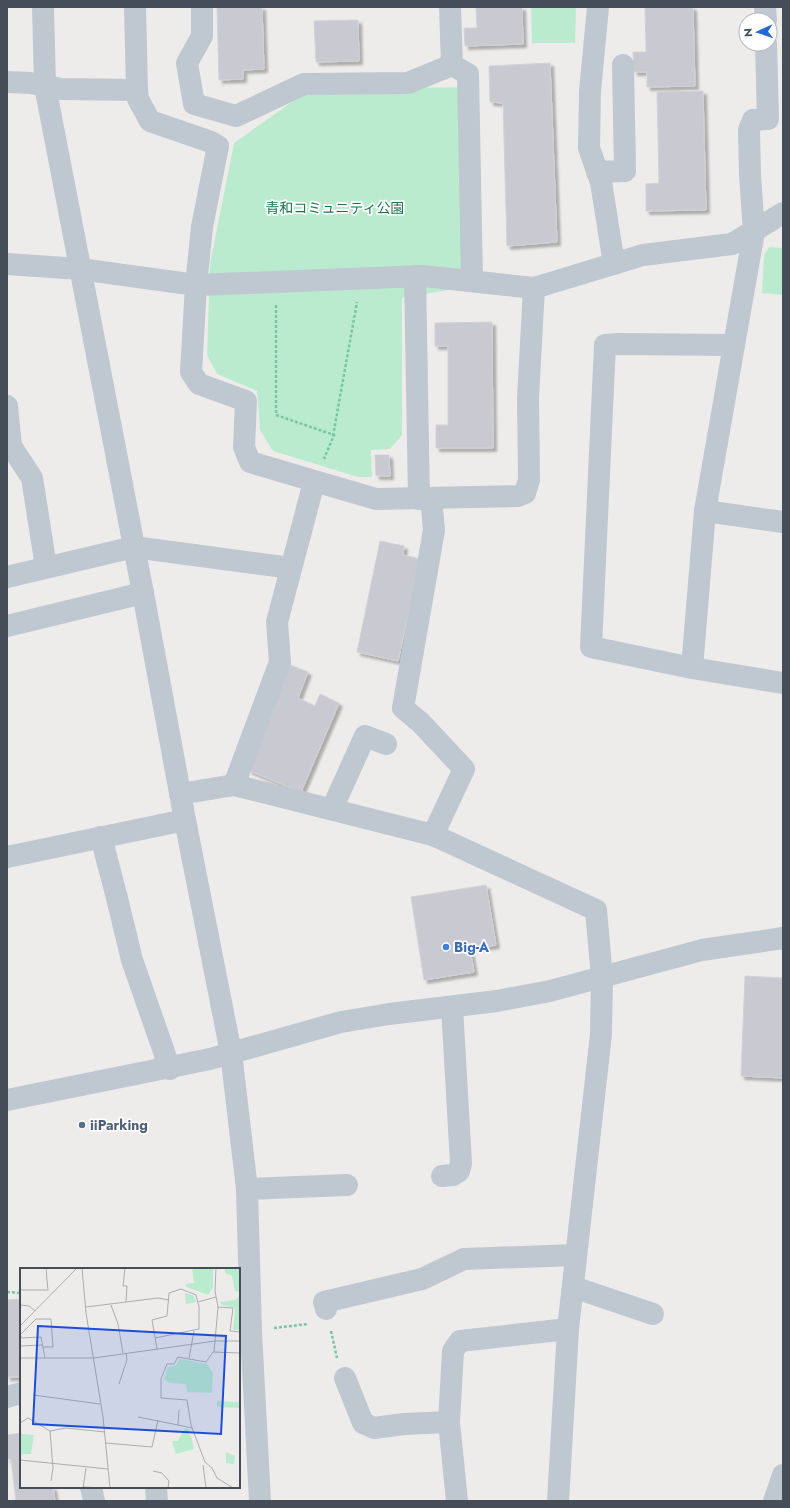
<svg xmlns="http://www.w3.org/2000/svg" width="790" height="1508" font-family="Jost,'Noto Sans JP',sans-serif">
	<defs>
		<filter id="shadow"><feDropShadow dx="3.5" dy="3.5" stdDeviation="1" flood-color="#0004"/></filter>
	</defs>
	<rect width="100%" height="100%" fill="#eeeceb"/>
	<g fill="#bbebcf">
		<path d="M 531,7 L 576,7 L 575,43 L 532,43 Z"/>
		<path d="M 464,87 L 465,287 L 402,298 L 402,435 L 390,449 L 371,450 L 372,477 L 358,477 L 273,451 L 260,430 L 257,391 L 217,374 L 207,355 L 210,264 L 234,143 L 309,90 Z"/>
		<path d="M 769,247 L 782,248 L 783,250 L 783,295 L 762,293 L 764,255 Z"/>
	</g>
	<g fill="#c9cad1" stroke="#d0d2d7" filter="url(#shadow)">
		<path d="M 217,7 L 262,7 L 264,69 L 243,70 L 243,79 L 219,80 Z"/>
		<path d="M 476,7 L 522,7 L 523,44 L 465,46 L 464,28 L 477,28 Z"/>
		<path d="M 645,7 L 693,7 L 695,86 L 647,87 L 647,72 L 634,72 L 633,52 L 646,52 Z"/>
		<path d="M 358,20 L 359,61 L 316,62 L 314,21 Z"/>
		<path d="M 550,63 L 557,242 L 507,246 L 503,103 L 490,102 L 489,66 Z"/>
		<path d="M 703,91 L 706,210 L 646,211 L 646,184 L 659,183 L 657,92 Z"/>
		<path d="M 492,322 L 493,448 L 436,448 L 436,425 L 448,425 L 448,346 L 435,346 L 435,323 Z"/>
		<path d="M 375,455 L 389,455 L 390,476 L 376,476 Z"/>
		<path d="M 380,541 L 404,546 L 403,555 L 420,559 L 398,661 L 357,652 Z"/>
		<path d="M 290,665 L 308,672 L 298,698 L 315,706 L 320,694 L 339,703 L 301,792 L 248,770 Z"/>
		<path d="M 486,885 L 496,945 L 470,949 L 474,972 L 424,980 L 411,897 Z"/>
		<path d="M 745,976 L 783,978 L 783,1078 L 741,1076 Z"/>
		<path d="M 21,1299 L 21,1377 L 7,1377 L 7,1300 Z"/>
		<path d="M 21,1433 L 21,1487 L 53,1487 L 55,1501 L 16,1501 L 11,1459 L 7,1459 L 7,1435 Z"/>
	</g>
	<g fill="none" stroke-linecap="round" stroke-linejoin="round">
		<g stroke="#75c7a2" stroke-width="2.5" stroke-dasharray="3 2" stroke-linecap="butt">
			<path d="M 276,305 L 276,415 L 334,435 L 324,459"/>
			<path d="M 333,436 L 357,302"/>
			<path d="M 7,1292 L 21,1293"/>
			<path d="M 274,1328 L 308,1324"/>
			<path d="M 331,1331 L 337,1358"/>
		</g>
		<g stroke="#bfc7d1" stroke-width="22">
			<path d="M 43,7 L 45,86 L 143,593 L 185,820 L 231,1053 L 247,1189 L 251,1331 L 260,1501"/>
			<path d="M 135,7 L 137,90 L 138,99 L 150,121 L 211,142 L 218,146 L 202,227 L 196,285 L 191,372 L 199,384 L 246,401 L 244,447 L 250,462 L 376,499 L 518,496 L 525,493 L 529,480 L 528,398 L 534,288 L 643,255 L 732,244 L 783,213"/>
			<path d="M 202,7 L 202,36 L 187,63 L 194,104 L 236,116 L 304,84 L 408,83 L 452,65"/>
			<path d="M 450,7 L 452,65 L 468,74 L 472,281"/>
			<path d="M 598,7 L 590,91 L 589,148 L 601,182 L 614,264"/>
			<path d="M 765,7 L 766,20"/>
			<path d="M 7,82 L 30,83 L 61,89 L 137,90"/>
			<path d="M 597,172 L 625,171 L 623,65"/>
			<path d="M 7,264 L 80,269 L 196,285 L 423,276 L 534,288"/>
			<path d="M 415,276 L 419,499"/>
			<path d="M 734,345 L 754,232 L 750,175 L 749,130 L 753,120 L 768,119 L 766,44"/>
			<path d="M 7,406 L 11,446 L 32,478 L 46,567"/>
			<path d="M 431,498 L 434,530 L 403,708 L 421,723 L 464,769 L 433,835"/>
			<path d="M 705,511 L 783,522"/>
			<path d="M 7,577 L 134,547 L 291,568"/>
			<path d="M 7,626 L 143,593"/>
			<path d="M 692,668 L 705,511 L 734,345 L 619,344 L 605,345 L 591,647 L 692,668 L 783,683"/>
			<path d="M 234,785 L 280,662 L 277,622 L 314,482"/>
			<path d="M 180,794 L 234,785 L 433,835 L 596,910 L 602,978 L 601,1034 L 568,1329 L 558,1501"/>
			<path d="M 332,809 L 365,736 L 386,744"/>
			<path d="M 101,837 L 117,898 L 132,960 L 170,1069"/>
			<path d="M 7,857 L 185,820"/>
			<path d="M 7,1100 L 210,1059 L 341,1022 L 389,1014 L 497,1001 L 550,991 L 702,950 L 783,938"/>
			<path d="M 442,1176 L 453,1175 L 459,1171 L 461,1163 L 452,1007"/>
			<path d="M 247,1189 L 347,1185"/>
			<path d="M 573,1287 L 653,1314"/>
			<path d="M 326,1309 L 324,1302 L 422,1279 L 464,1259 L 576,1255"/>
			<path d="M 345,1378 L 363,1423 L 374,1428 L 404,1424 L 449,1422"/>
			<path d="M 7,1397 L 21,1393"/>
			<path d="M 91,1487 L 94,1501"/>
			<path d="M 156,1487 L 157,1501"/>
			<path d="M 457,1501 L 449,1422 L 453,1351 L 460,1341 L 568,1329"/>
			<path d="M 774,1501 L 783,1475"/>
		</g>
	</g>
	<circle fill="#3f7fe0" stroke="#fff" stroke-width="1.5" cx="446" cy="947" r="4"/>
	<circle fill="#5c6f8a" stroke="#fff" stroke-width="1.5" cx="82" cy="1125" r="4"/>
	<g text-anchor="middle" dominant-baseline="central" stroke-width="3.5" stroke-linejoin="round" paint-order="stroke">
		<g font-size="14" fill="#1b744b" stroke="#fff">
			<text x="335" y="208">青和コミュニティ公園</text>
		</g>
		<g font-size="14" font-weight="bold" fill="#366cbe" stroke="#fff" text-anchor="start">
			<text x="454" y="947">Big-A</text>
		</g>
		<g font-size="14" font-weight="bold" fill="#4e5e75" stroke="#fff" text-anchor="start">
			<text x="90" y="1125">iiParking</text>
		</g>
	</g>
	<g transform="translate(20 1268)">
		<rect width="220" height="220" fill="#eeeceb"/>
		<path d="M 172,0 L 193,0 L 193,19 L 188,27 L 166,19 L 166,16 L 174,15 ZM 205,0 L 220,1 L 220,24 L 215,23 L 212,8 L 205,5 ZM 165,25 L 174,28 L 176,34 L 166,36 ZM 220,28 L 220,62 L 213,62 L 215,40 L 202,37 L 200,34 L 215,32 ZM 160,91 L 187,96 L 193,105 L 192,125 L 167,124 L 166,116 L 149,115 L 144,111 L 148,99 L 156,97 ZM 197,133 L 219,134 L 219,140 L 197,139 ZM 0,157 L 2,166 L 14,167 L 11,186 L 2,186 L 1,190 ZM 165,160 L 170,162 L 168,166 L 171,168 L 174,181 L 156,186 L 152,173 L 158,173 ZM 206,184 L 215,188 L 214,196 L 206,195 Z" fill="#bbebcf"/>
		<path fill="none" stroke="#aaadb0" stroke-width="1" d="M 26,0 L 28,23M 62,0 L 66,45 L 83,149 L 90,220M 105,0 L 103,18 L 107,18 L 106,34M 0,22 L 27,22M 178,34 L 196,29M 0,37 L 9,38 L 15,43M 91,37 L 98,56 L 103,85M 66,39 L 138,30 L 149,32M 198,39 L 213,40 L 210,63 L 220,64M 0,58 L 57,0M 135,70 L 179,61 L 179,39 L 176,27 L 161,21 L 149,25 L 147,48 L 132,52 L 137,81M 0,78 L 22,77M 23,79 L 33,79 L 31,51 L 16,51 L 0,67 L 2,70 L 21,69 L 25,90M 194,84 L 198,39 L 195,23 L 196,0M 0,90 L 74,90 L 195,73 L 220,73M 169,90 L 174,63M 99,116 L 107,92 L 106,85M 13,127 L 80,136M 118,149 L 158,157 L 159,142M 0,155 L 8,150 L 30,163 L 46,160 L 85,164M 158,157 L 172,160M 30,163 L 33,200 L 31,213M 86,175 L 132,179 L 138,152M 0,192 L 88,201M 183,197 L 186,220M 133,203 L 142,205 L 149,213 L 148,220M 63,219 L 84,220M 63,220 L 66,200M 213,220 L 197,210 L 192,200 L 185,194 L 171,157 L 167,132 L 141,130 L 141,111 L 147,96 L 154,96 L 158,89 L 186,94 L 193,84 L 220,85"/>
		<path fill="#1d4ed8" fill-opacity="0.15" stroke="#1d4ed8" stroke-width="2" d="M 18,58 L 206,68 L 201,166 L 13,156 Z"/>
		<rect width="220" height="220" fill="none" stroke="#454e58" stroke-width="2"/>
	</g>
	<rect width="790" height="1508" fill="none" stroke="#454e58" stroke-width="16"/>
	<g transform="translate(758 32) rotate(267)"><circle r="19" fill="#ffffff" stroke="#b5b8bc"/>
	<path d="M0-3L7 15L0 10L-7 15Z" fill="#2268d2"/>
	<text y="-6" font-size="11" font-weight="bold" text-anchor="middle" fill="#454e58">N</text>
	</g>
</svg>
